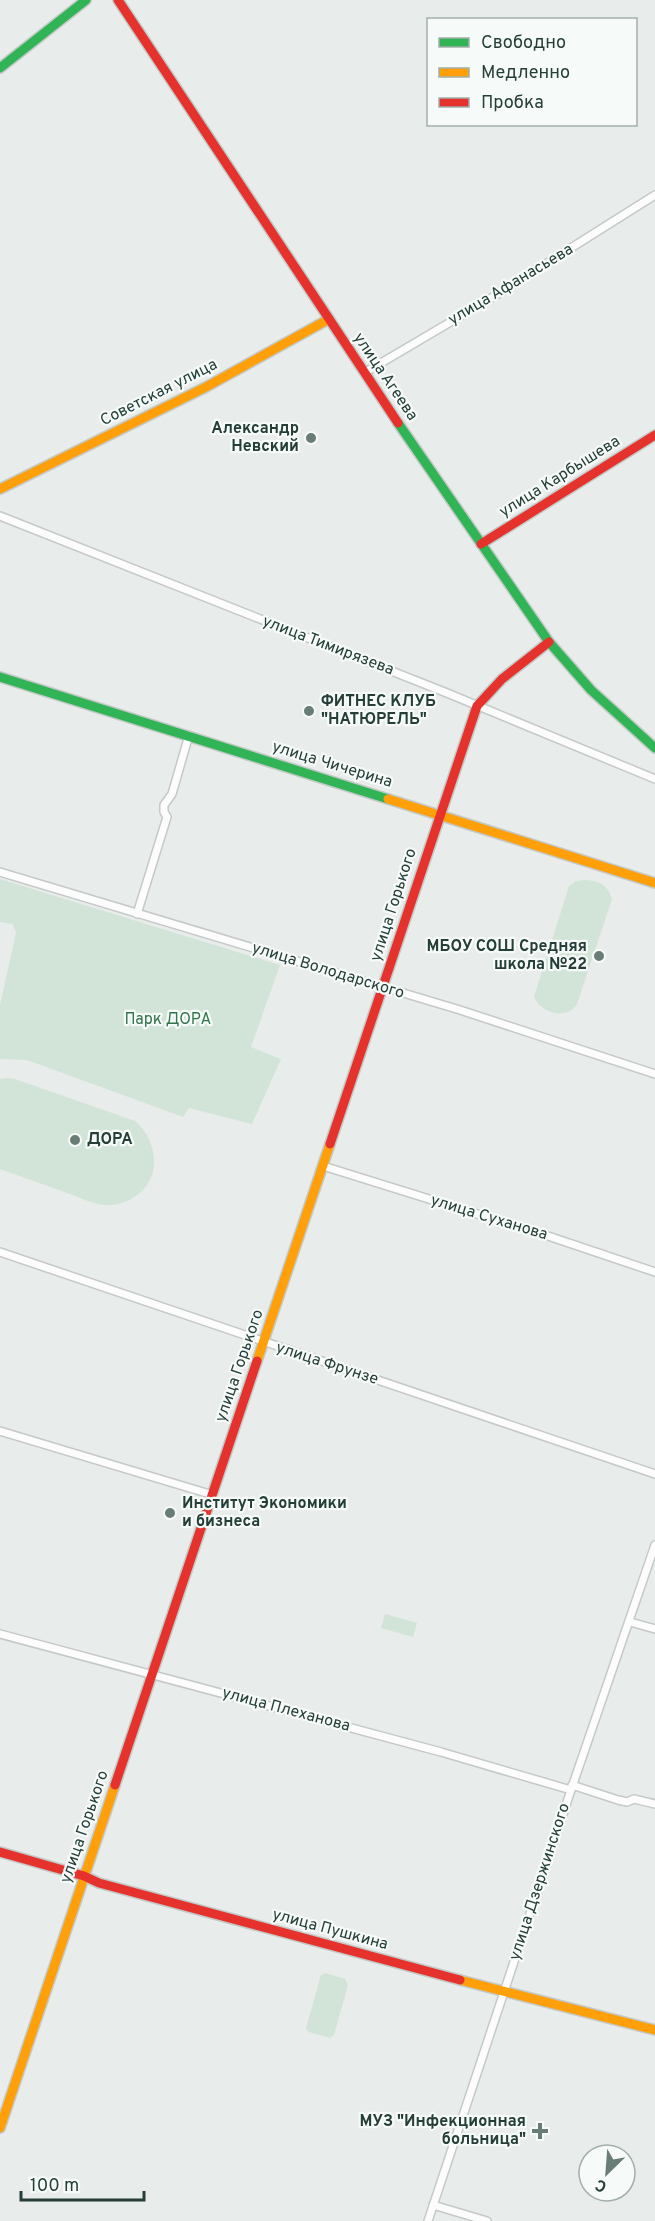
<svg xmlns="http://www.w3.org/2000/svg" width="655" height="2221" font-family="Overpass,sans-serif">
	<rect width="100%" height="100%" fill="#e8ecea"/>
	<g fill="#d2e4d7">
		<path d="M 0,879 L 280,965 L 251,1047 L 281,1059 L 252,1124 L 189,1108 L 183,1117 L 27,1060 L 0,1059 L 0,1005 L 16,933 L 13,924 L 0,922 Z"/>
		<path d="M 584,880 C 598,880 608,885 612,899 L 577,1004 C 565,1021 542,1013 534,997 L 569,886 L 576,881 Z"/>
		<path d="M 8,1078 L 15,1079 L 135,1121 C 148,1132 155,1148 154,1166 C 152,1189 128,1207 105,1205 C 93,1204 81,1198 70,1194 C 47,1186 23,1177 0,1169 L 0,1079 Z"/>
		<path d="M 385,1614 L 417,1623 L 413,1637 L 381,1628 Z"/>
		<path d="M 325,1973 L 345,1979 L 348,1985 L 334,2035 L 330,2038 L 309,2032 L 306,2028 L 321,1975 Z"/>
	</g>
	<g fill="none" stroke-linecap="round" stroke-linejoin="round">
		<defs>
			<g id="street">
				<path d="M 364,373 L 498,294 L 655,195"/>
				<path d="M 0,516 L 447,693 L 655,779"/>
				<path d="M 0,872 L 460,1010 L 655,1074"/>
				<path d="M 137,914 L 167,817 L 164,812 L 164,805 L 172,794 L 189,735"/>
				<path d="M 323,1166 L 551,1237 L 655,1272"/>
				<path d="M 0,1252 L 655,1474"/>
				<path d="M 0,1431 L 213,1495"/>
				<path d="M 630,1622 L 655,1629"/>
				<path d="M 0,1634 L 441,1752 L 571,1790"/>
				<path d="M 572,1785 L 618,1800 L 627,1802 L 634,1799 L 655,1804"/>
				<path d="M 433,2205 L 487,2221"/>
				<path d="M 428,2221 L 571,1790 L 655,1545"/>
			</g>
			<g id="fast">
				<path d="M 0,68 L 86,0"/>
				<path d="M 398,423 L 549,642 L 591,690 L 655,748"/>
				<path d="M 0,677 L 388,799"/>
			</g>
			<g id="slow">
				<path d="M 0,489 L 206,387 L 329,319"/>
				<path d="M 388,799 L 655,883"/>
				<path d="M 257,1361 L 330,1144"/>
				<path d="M 460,1980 L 655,2030"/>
				<path d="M 0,2128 L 115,1785"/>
			</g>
			<g id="jam">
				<path d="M 118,0 L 398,423"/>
				<path d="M 481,544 L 655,435"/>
				<path d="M 330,1144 L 477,706 L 502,679 L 549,642"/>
				<path d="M 115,1785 L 257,1361"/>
				<path d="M 0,1852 L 84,1876 L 99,1883 L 460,1980"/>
			</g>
		</defs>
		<use href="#street" stroke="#c5c9c7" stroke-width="10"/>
		<use href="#fast" stroke="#c3c9c7" stroke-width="12"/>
		<use href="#slow" stroke="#c3c9c7" stroke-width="12"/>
		<use href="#jam" stroke="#c3c9c7" stroke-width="12"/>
		<use href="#street" stroke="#fcfcfc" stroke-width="7"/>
		<use href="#fast" stroke="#30b455" stroke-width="9"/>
		<use href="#slow" stroke="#ff9f0a" stroke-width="9"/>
		<use href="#jam" stroke="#e5322d" stroke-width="9"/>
	</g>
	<g fill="#697c76" stroke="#f6faf8" stroke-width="2">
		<circle cx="311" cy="438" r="6"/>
		<circle cx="309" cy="711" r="6"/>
		<circle cx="599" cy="956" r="6"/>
		<circle cx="75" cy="1140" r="6"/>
		<circle cx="170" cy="1513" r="6"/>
		<path d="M537 2122h6v6h6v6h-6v6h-6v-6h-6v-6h6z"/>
	</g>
	<g text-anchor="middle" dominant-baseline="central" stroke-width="4.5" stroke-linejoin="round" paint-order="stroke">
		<g font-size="16" fill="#253f38" stroke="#f6faf8">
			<text transform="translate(511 285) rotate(-31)">улица Афанасьева</text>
			<text transform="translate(385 377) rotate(56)">улица Агеева</text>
			<text transform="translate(159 393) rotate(-27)">Советская улица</text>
			<text transform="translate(560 477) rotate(-32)">улица Карбышева</text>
			<text transform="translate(328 646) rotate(21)">улица Тимирязева</text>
			<text transform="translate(332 765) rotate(17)">улица Чичерина</text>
			<text transform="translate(394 905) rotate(-72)">улица Горького</text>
			<text transform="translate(328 971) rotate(17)">улица Володарского</text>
			<text transform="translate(489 1218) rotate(17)">улица Суханова</text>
			<text transform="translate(327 1364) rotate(18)">улица Фрунзе</text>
			<text transform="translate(240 1366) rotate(-71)">улица Горького</text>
			<text transform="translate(286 1710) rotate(15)">улица Плеханова</text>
			<text transform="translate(85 1827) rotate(-71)">улица Горького</text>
			<text transform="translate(540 1882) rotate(-72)">улица Дзержинского</text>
			<text transform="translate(330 1930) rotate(15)">улица Пушкина</text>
		</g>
		<g font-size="16" font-weight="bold" fill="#253f38" stroke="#f6faf8" text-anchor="end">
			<text x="299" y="429">Александр<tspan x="299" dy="18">Невский</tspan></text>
			<text x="321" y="702" text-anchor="start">ФИТНЕС КЛУБ<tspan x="321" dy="18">"НАТЮРЕЛЬ"</tspan></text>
			<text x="587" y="947">МБОУ СОШ Средняя<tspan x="587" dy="18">школа №22</tspan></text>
			<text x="87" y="1140" text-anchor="start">ДОРА</text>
			<text x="182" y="1504" text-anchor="start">Институт Экономики<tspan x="182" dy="18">и бизнеса</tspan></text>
			<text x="526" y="2122">МУЗ "Инфекционная<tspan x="526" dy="18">больница"</tspan></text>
		</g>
		<g font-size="16" fill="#31754a" stroke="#f6faf8">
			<text x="168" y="1020">Парк ДОРА</text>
		</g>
	</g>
	<rect x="427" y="18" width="210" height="108" fill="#f6faf8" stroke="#a2afab" stroke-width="1.5"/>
	<rect x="439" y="38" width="30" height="9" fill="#30b455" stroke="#a2afab" stroke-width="1.5"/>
	<text x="481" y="48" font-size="18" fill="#253f38">Свободно</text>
	<rect x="439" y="68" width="30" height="9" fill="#ff9f0a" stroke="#a2afab" stroke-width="1.5"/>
	<text x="481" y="78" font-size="18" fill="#253f38">Медленно</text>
	<rect x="439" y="98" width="30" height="9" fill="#e5322d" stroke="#a2afab" stroke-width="1.5"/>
	<text x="481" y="108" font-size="18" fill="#253f38">Пробка</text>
	<g transform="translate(607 2173) rotate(205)"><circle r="28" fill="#f6faf8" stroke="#a2afab" stroke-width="1.5"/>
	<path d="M0-4.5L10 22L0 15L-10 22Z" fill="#697c76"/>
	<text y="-9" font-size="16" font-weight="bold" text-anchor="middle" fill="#253f38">С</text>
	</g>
	<path d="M21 2191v9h123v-9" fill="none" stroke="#253f38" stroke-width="3"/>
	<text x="30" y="2191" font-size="18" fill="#253f38" stroke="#f6faf8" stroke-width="4.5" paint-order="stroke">100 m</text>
</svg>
